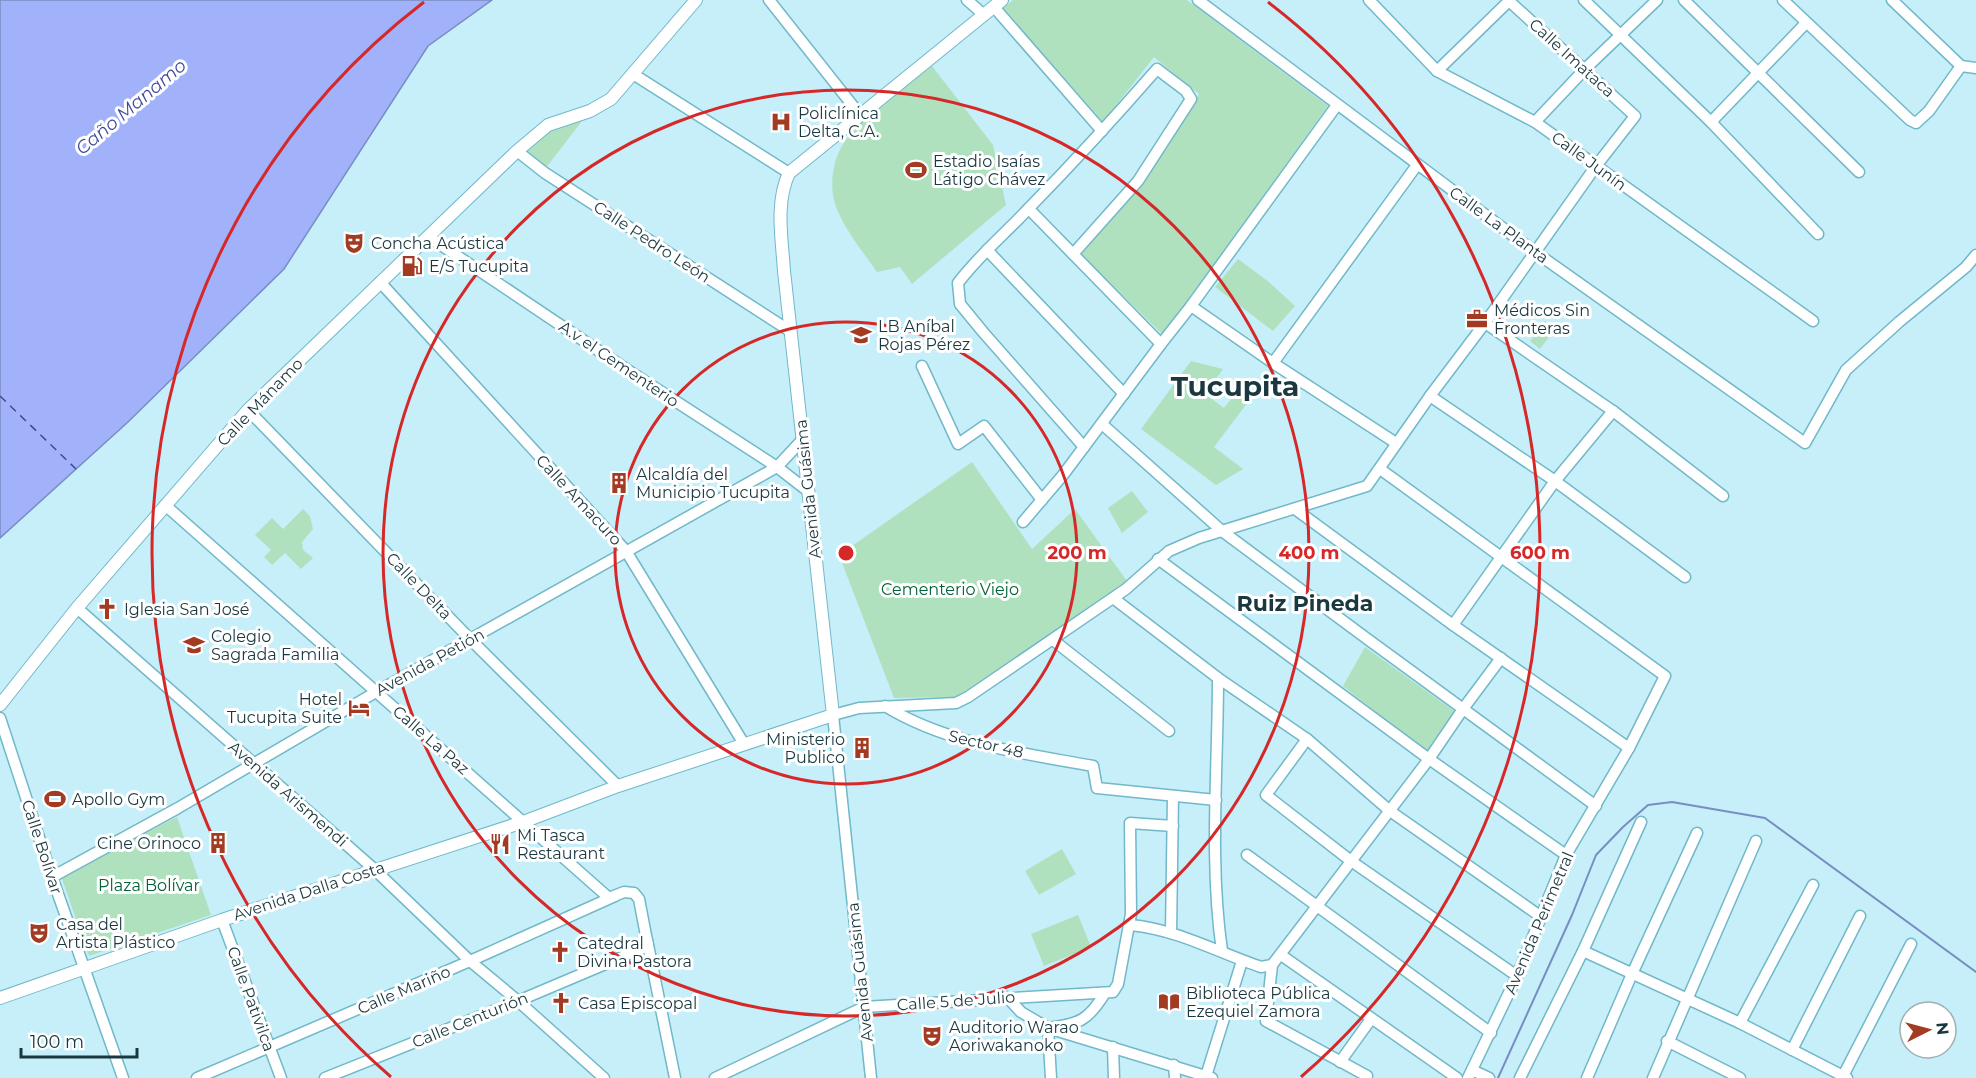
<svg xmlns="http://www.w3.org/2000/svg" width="1976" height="1078" font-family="Montserrat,sans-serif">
	<rect width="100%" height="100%" fill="#c6effa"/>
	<g fill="#b0e1bf">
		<path d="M 1013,0 L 1187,0 L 1328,106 L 1163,335 L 1080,253 L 1140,184 L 1199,94 L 1154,57 L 1103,122 L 1003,8 Z"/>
		<path d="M 932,66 L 993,145 L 1006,205 L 912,284 L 900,267 L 877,272 C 862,250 841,226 834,200 C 830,183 833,161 842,146 C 856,121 908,85 932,66 Z"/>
		<path d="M 589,112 L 545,169 L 517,151 L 548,125 Z"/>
		<path d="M 1238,259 L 1269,282 L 1295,306 L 1273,331 L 1215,287 Z"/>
		<path d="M 1545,321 L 1555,329 L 1540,349 L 1530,341 Z"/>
		<path d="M 1191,361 L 1223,369 L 1205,394 L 1224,408 L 1236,393 L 1248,402 L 1214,447 L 1243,469 L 1216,485 L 1141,429 Z"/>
		<path d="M 972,462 L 1032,549 L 1075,509 L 1127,581 L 957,697 L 894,698 L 839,555 Z"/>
		<path d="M 1132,491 L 1148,512 L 1122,533 L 1108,508 Z"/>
		<path d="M 303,509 L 310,516 L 313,529 L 302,542 L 303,550 L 313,558 L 301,569 L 285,553 L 272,565 L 264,557 L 271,550 L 255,535 L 272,518 L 283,529 Z"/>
		<path d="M 1365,647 L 1454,711 L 1426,752 L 1343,686 Z"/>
		<path d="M 177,817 L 211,915 L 89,956 L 61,876 Z"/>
		<path d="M 1062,849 L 1076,874 L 1039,895 L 1025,871 Z"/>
		<path d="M 1078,915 L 1091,947 L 1044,966 L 1031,934 Z"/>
	</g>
	<path fill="#a1b1fa" stroke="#788dc2" stroke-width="1.5" d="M 0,0 L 492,0 L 428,46 L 284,269 L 128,422 L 0,538 Z"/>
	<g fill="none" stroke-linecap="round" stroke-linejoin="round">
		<path stroke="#788dc2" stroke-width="2" d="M 1498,1078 L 1572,915 L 1596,855 L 1623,827 L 1648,805 L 1672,802 L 1765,818 L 1976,972"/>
		<path stroke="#3e499d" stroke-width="1.5" stroke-dasharray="8 6" stroke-linecap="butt" d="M 0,396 L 76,469"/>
		<defs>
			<g id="minor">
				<path d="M 769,0 L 861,116"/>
				<path d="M 967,0 L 984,15"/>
				<path d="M 1198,0 L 1535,252 L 1805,443 L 1846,370 L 1899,322 L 1966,267 L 1976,255"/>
				<path d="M 1369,0 L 1437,71 L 1535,122 L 1813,321"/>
				<path d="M 1584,0 L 1711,122 L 1818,234"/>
				<path d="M 1684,0 L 1859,172"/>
				<path d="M 1783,0 L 1910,120 L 1916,123 L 1929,111 L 1961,66"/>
				<path d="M 1892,0 L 1961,66 L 1976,68"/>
				<path d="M 994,7 L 1102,131"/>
				<path d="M 1437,71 L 1509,1"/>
				<path d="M 633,74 L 789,173"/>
				<path d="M 1535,122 L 1585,69 L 1657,0"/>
				<path d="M 1711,122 L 1806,23"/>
				<path d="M 517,151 L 545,173 L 790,331"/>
				<path d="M 1029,209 L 1161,344"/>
				<path d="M 429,237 L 629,371 L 777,467 L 808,491"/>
				<path d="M 987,250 L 1124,394"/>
				<path d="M 1073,254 L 1138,181 L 1191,99 L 1186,91 L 1157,69 C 1116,116 1074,162 1030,207 C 1006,233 979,255 958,283 L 960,304 L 983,332 L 1084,447"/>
				<path d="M 380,282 L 626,551 L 744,744"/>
				<path d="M 1191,306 L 1273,363 L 1396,443"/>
				<path d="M 1485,323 L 1613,411 L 1723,496"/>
				<path d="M 1273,363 L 1417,165"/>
				<path d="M 922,366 L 958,444 L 984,426 L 1042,500"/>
				<path d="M 1430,396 L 1555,481 L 1685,577"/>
				<path d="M 248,410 L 471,640 L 618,786"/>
				<path d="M 1102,424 L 1222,531 L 1366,638 L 1596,806"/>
				<path d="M 1380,469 L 1665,676 L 1629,748 L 1566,855 L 1517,976 L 1468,1078"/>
				<path d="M 165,505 L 609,898 L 624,892 L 634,893 L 639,899 L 648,946 L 518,1001 L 325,1078"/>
				<path d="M 1295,509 L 1453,625 L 1629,748"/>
				<path d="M 1023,522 L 1063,475 L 1161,344 L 1191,306 L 1337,105"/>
				<path d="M 1158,559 L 1429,759 L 1566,855"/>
				<path d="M 1113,598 L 1218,678 L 1307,739 L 1390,811 L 1540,916"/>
				<path d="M 77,608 L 374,869 L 470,961 L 518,1001 L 604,1078"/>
				<path d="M 1453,625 L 1555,481 L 1613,411"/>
				<path d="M 1053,640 L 1169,731"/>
				<path d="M 1218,678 C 1218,769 1209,861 1222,951"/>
				<path d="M 885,706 C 947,744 1022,753 1093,766 L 1097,788 L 1216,800"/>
				<path d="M 0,718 L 52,877 L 123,1078"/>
				<path d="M 1307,739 L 1266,795 L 1351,861 L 1517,976"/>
				<path d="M 1247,855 L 1491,1033"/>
				<path d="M 52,877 L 178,808 L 376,692 L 777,467 L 803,439"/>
				<path d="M 222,920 L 281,1078"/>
				<path d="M 1130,925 C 1176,929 1217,952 1261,967 L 1272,965"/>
				<path d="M 1171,933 L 1173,796"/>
				<path d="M 647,940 L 675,1078"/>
				<path d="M 1583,951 L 1740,1023 L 1847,1078"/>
				<path d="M 1281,955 L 1457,1078"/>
				<path d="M 1007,997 L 1021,1012 L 1048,1028 L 1212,1078"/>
				<path d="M 1740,1023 L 1813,885"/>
				<path d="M 1667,1041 L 1740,1078"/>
				<path d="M 1113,1047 L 1114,1078"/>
				<path d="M 1792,1050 L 1860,916"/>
				<path d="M 1340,1062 L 1371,1019"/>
				<path d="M 1174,1065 L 1175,1078"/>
				<path d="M 1472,1070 L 1489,1078"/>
				<path d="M 1206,1076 L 1242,961"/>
				<path d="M 1367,1076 L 1266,1021 L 1272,965 L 1429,759 L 1463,709 L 1501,658"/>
				<path d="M 197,1078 L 470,961 L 615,896"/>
				<path d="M 715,1078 L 864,1007 L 1113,992 L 1118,984 L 1131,914 L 1130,823 L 1173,826"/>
				<path d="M 871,1078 L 833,715 L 859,708 L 956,703 L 968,697 L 1126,589 L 1169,551 L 1199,538 L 1367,486 L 1430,396 L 1485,323 L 1596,166 L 1635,116 L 1508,0"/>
				<path d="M 1051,1078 L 1048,1028 C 1079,1024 1088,1021 1105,993"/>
				<path d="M 1520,1078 L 1583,951 L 1641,822"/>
				<path d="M 1587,1078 L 1632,974 L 1697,833"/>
				<path d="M 1653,1078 L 1756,841"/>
				<path d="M 1842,1078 L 1911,944"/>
			</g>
			<g id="major">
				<path d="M 0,705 L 77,608 L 248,410 L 517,151 L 548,125 L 590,111 L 611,99 L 696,0"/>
				<path d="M 0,998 L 222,920 L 523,822 L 618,786 L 833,715 L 784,271 C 782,239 775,203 789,173 L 1002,0"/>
			</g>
		</defs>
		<use href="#minor" stroke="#71b8c8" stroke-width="13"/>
		<use href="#major" stroke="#71b8c8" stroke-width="14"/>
		<use href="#minor" stroke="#fff" stroke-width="10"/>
		<use href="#major" stroke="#fff" stroke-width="12"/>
	</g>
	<g fill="none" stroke="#d62828" stroke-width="3">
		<circle cx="846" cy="553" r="231"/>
		<circle cx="846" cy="553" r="463"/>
		<path d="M391 1077A694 694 0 0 1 424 2M1268 2A694 694 0 0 1 1301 1077"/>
	</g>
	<defs>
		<symbol id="hospital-bare" viewBox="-9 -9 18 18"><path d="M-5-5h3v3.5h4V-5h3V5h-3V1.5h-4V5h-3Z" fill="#a33a22" stroke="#fff" stroke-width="2.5" paint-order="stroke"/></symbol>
		<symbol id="stadium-bare" viewBox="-9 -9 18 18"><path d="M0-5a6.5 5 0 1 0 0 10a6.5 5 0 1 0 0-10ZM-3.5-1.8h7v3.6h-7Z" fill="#a33a22" stroke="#fff" stroke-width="2.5" paint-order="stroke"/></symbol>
		<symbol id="theatre-bare" viewBox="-9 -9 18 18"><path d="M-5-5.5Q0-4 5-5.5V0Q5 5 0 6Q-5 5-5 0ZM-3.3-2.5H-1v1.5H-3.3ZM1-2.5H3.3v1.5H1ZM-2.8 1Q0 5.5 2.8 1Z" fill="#a33a22" stroke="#fff" stroke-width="2.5" paint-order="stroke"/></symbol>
		<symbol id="fuel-bare" viewBox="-9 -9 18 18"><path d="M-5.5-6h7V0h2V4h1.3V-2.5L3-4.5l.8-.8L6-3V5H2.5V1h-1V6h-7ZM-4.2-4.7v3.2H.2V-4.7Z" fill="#a33a22" stroke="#fff" stroke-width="2.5" paint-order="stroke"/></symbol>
		<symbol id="office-bare" viewBox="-9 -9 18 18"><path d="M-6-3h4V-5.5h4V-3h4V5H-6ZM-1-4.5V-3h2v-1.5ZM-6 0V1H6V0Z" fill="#a33a22" stroke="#fff" stroke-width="2.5" paint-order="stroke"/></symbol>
		<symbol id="school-bare" viewBox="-9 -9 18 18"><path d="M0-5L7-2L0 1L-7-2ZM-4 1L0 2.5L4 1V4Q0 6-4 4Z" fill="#a33a22" stroke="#fff" stroke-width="2.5" paint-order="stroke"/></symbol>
		<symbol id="building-bare" viewBox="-9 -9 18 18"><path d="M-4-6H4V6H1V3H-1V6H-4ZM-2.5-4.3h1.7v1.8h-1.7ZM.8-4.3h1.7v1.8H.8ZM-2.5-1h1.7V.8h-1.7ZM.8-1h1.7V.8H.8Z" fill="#a33a22" stroke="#fff" stroke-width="2.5" paint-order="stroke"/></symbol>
		<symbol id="church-bare" viewBox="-9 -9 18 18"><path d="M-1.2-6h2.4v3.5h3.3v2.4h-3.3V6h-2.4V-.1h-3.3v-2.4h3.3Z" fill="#a33a22" stroke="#fff" stroke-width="2.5" paint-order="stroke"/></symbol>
		<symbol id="hotel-bare" viewBox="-9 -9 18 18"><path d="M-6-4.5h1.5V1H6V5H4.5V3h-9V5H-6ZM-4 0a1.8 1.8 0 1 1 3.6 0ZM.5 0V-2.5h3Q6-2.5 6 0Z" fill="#a33a22" stroke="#fff" stroke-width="2.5" paint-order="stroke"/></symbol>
		<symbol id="restaurant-bare" viewBox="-9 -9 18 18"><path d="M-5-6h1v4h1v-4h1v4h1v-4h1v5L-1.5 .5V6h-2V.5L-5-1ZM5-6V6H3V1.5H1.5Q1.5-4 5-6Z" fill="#a33a22" stroke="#fff" stroke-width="2.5" paint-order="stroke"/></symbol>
		<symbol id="library-bare" viewBox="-9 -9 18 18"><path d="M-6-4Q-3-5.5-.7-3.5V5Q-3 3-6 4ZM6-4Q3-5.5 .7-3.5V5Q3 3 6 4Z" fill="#a33a22" stroke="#fff" stroke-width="2.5" paint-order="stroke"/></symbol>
	</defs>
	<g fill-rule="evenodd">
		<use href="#hospital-bare" x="766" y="107" width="30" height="30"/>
		<use href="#stadium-bare" x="901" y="155" width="30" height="30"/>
		<use href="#theatre-bare" x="339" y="228" width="30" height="30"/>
		<use href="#fuel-bare" x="397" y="251" width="30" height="30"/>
		<use href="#office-bare" x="1462" y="304" width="30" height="30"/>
		<use href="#school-bare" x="846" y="320" width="30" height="30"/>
		<use href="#building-bare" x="604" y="468" width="30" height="30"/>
		<use href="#church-bare" x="92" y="594" width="30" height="30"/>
		<use href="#school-bare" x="179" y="630" width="30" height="30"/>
		<use href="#hotel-bare" x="344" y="693" width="30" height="30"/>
		<use href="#building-bare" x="847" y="733" width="30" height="30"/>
		<use href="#stadium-bare" x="40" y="784" width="30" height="30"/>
		<use href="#building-bare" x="203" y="828" width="30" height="30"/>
		<use href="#restaurant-bare" x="485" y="829" width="30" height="30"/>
		<use href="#theatre-bare" x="24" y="918" width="30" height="30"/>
		<use href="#church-bare" x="545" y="937" width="30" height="30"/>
		<use href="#library-bare" x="1154" y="987" width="30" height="30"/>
		<use href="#church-bare" x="546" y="988" width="30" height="30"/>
		<use href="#theatre-bare" x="917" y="1021" width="30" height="30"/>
	</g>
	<g text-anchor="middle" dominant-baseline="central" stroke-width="6" stroke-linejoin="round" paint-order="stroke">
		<g font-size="16" fill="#1a383f" stroke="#fff">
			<text transform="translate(1572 58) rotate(42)">Calle Imataca</text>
			<text transform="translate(1589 161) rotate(36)">Calle Junín</text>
			<text transform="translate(1499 225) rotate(36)">Calle La Planta</text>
			<text transform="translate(652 242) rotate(33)">Calle Pedro León</text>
			<text transform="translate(619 364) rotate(34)">A.v el Cementerio</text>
			<text transform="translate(260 402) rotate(-46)">Calle Mánamo</text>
			<text transform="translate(808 489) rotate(-96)">Avenida Guásima</text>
			<text transform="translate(579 500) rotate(47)">Calle Amacuro</text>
			<text transform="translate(419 586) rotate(46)">Calle Delta</text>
			<text transform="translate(430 662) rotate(-29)">Avenida Petión</text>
			<text transform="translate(431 740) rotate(41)">Calle La Paz</text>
			<text transform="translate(986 744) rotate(13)">Sector 48</text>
			<text transform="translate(288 794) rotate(41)">Avenida Arismendi</text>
			<text transform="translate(42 847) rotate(72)">Calle Bolívar</text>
			<text transform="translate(309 891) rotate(-18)">Avenida Dalla Costa</text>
			<text transform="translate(1539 923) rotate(-67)">Avenida Perimetral</text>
			<text transform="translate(860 972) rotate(-96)">Avenida Guásima</text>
			<text transform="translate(404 990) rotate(-23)">Calle Mariño</text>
			<text transform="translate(251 999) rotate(70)">Calle Pativilca</text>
			<text transform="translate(956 1001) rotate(-4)">Calle 5 de Julio</text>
			<text transform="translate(470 1020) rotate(-22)">Calle Centurión</text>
		</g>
		<g font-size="16" fill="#1a383f" stroke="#fff" text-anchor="start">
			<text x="798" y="113">Policlínica<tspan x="798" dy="18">Delta, C.A.</tspan></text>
			<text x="933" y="161">Estadio Isaías<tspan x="933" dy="18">Látigo Chávez</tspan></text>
			<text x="371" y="243">Concha Acústica</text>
			<text x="429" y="266">E/S Tucupita</text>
			<text x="1494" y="310">Médicos Sin<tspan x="1494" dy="18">Fronteras</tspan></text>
			<text x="878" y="326">LB Aníbal<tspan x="878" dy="18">Rojas Pérez</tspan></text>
			<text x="636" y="474">Alcaldía del<tspan x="636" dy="18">Municipio Tucupita</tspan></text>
			<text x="124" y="609">Iglesia San José</text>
			<text x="211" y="636">Colegio<tspan x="211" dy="18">Sagrada Familia</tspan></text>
			<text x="342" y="699" text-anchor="end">Hotel<tspan x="342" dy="18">Tucupita Suite</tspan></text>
			<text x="845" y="739" text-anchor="end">Ministerio<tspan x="845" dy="18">Publico</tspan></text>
			<text x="72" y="799">Apollo Gym</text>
			<text x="517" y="835">Mi Tasca<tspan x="517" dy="18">Restaurant</tspan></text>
			<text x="201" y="843" text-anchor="end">Cine Orinoco</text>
			<text x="56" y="924">Casa del<tspan x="56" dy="18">Artista Plástico</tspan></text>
			<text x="577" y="943">Catedral<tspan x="577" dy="18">Divina Pastora</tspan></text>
			<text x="1186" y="993">Biblioteca Pública<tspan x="1186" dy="18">Ezequiel Zamora</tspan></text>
			<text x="578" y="1003">Casa Episcopal</text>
			<text x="949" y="1027">Auditorio Warao<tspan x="949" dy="18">Aoriwakanoko</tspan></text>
		</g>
		<g font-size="16" fill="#036335" stroke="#fff">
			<text x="950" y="589">Cementerio Viejo</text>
			<text x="149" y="885">Plaza Bolívar</text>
		</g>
		<g font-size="18" font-style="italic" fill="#3e499d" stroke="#fff">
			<text transform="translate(131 107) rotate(-40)">Caño Manamo</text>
		</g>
		<g font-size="22" font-weight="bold" fill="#1a383f" stroke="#fff">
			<text x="1305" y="603">Ruiz Pineda</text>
		</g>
		<g font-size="28" font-weight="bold" fill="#1a383f" stroke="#fff">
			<text x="1235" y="386">Tucupita</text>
		</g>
	</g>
	<circle cx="846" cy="553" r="9" fill="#d62828" stroke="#fff" stroke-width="3"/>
	<g font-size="18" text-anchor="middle" font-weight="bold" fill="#d62828" stroke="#fff" stroke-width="6" stroke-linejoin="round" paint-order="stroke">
		<text x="1077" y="559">200 m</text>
		<text x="1309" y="559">400 m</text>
		<text x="1540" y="559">600 m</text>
	</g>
	<g transform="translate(1928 1030) rotate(84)"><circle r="28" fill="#ffffff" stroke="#a3afb2" stroke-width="1.5"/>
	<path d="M0-4.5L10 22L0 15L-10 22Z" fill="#a33a22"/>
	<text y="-9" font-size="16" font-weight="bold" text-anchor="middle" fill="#1a383f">N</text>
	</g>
	<path d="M21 1048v9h116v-9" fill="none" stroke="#1a383f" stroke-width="3"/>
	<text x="30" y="1048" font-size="18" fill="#1a383f" stroke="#ffffff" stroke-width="4.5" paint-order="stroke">100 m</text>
</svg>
